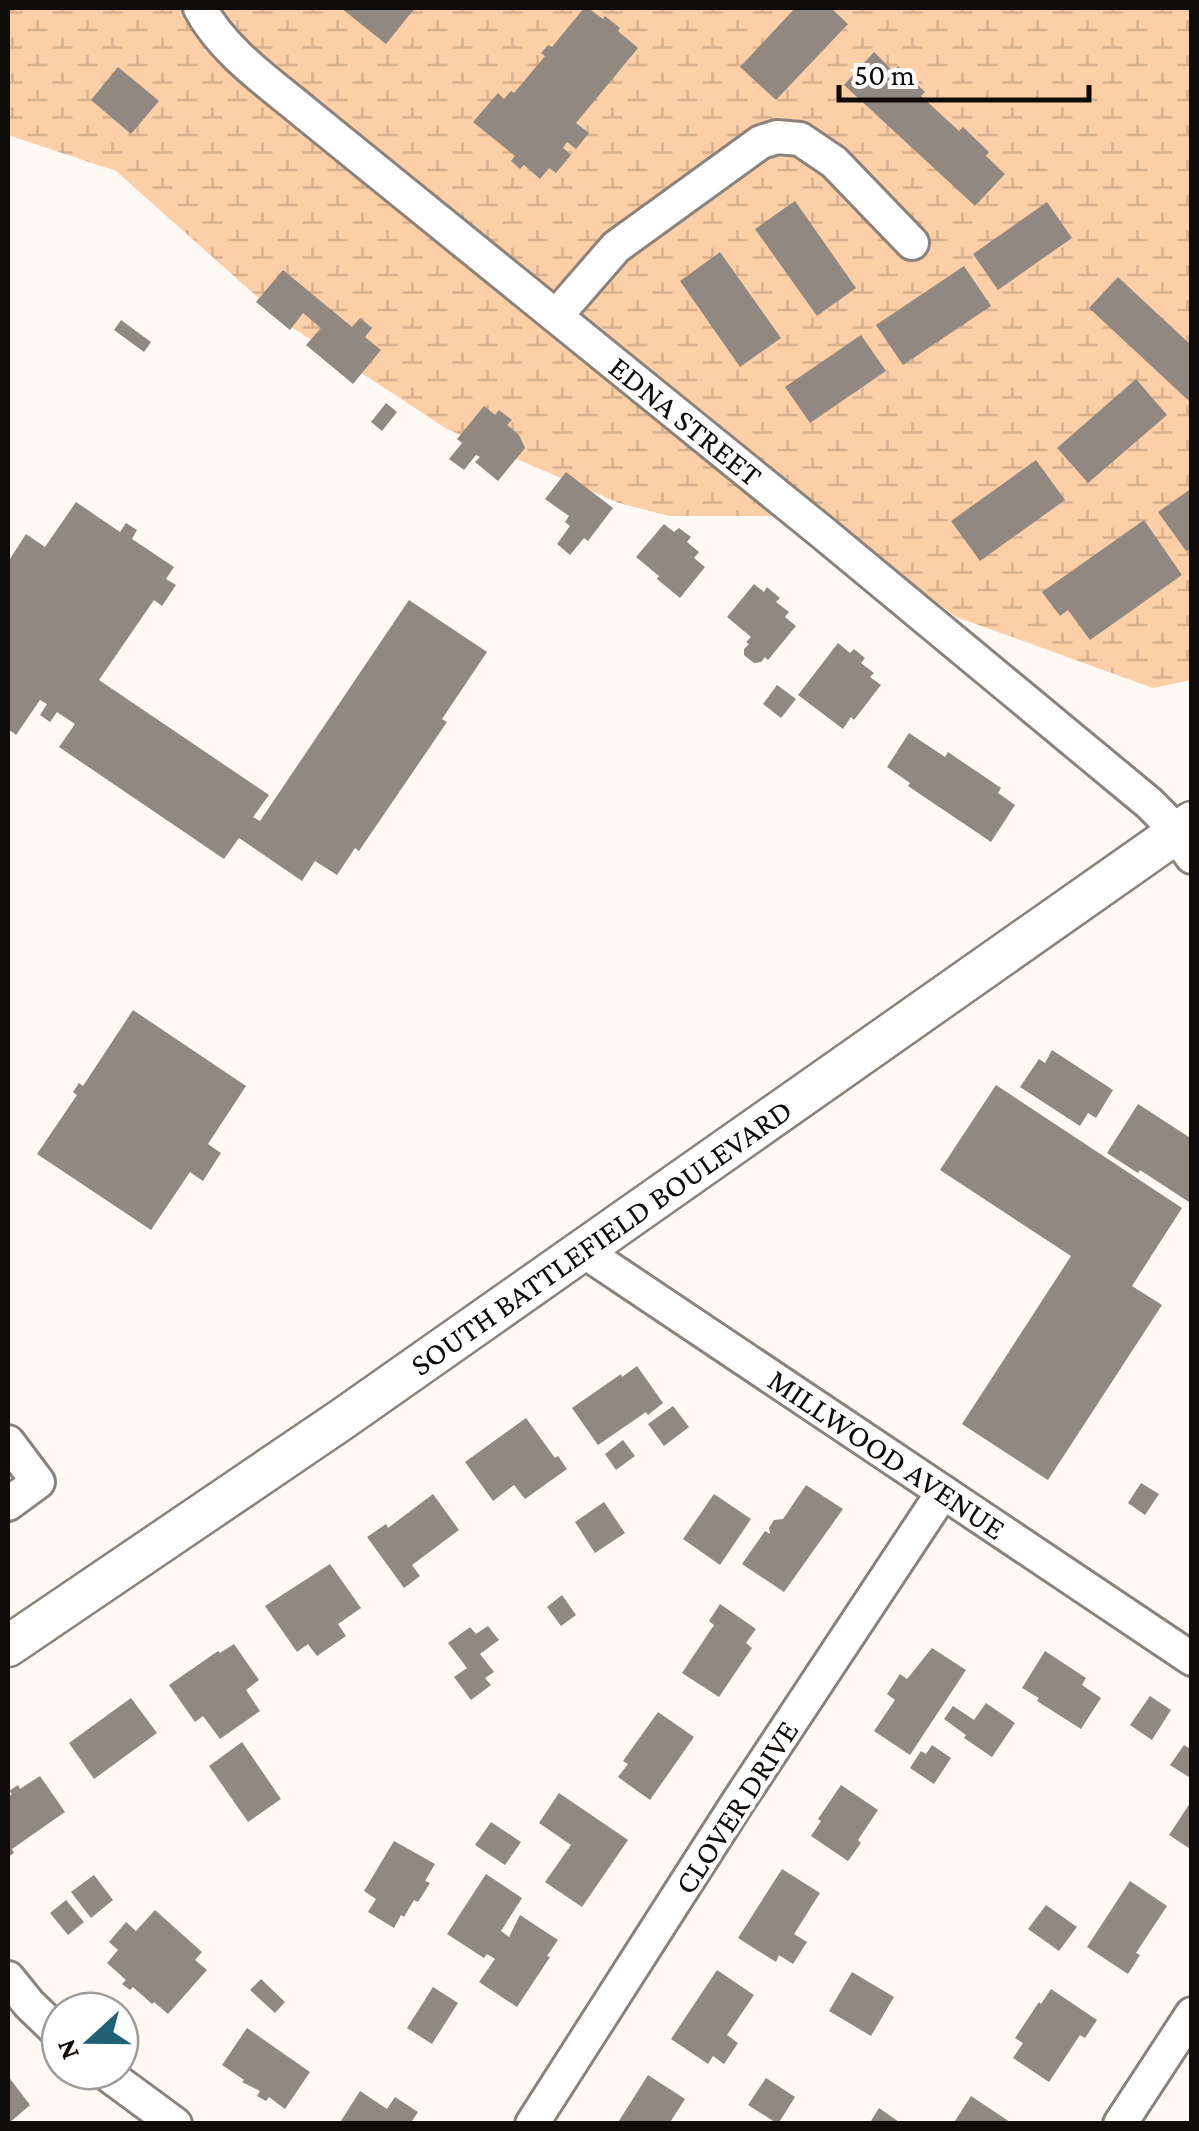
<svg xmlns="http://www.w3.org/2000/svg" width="1199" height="2131" font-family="'Crimson Pro',serif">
	<defs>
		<pattern id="wetland-marsh" width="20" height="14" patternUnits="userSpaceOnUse" patternTransform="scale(2.5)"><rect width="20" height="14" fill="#fccfa7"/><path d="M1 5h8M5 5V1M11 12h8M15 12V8" fill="none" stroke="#d7b08e"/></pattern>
	</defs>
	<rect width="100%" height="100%" fill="#fff9f4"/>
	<path fill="url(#wetland-marsh)" d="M 8,8 L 1191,8 L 1191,680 L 1153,688 L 956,617 L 863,546 L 796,516 L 669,516 L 619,503 L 447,429 L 290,326 L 116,171 L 8,135 Z"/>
	<g fill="#908881">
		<path d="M 341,8 L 415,8 L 386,44 Z"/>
		<path d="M 584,8 L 588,8 L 603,19 L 605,16 L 620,28 L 618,31 L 638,48 L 576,123 L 589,133 L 576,149 L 567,142 L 563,148 L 571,155 L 556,173 L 549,168 L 540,179 L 524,165 L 520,169 L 511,161 L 515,156 L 473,122 L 498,93 L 504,99 L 511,91 L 514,93 L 545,56 L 541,53 L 548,45 L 552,47 Z"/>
		<path d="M 795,8 L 831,8 L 848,24 L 776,100 L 740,67 Z"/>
		<path d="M 874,52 L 893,71 L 898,66 L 925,92 L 921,96 L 959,131 L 963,127 L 989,152 L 986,156 L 1005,174 L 975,206 L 844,85 Z"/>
		<path d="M 118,67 L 159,101 L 131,134 L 91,100 Z"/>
		<path d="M 795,201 L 856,288 L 817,316 L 755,229 Z"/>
		<path d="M 1047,202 L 1072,238 L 998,290 L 973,254 Z"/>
		<path d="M 720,252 L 781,338 L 740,367 L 680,281 Z"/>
		<path d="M 964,266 L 991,306 L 903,365 L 876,325 Z"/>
		<path d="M 283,270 L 352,327 L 360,318 L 372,328 L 365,337 L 381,350 L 353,384 L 306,345 L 321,328 L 303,313 L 290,330 L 256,302 Z"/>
		<path d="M 1118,277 L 1192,346 L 1190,402 L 1089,308 Z"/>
		<path d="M 121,320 L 151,342 L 144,352 L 114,330 Z"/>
		<path d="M 861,335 L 886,371 L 810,423 L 785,387 Z"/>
		<path d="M 1136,379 L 1167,415 L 1088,483 L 1057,448 Z"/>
		<path d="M 386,403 L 397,412 L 382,431 L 371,422 Z"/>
		<path d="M 484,406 L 495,415 L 499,410 L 512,420 L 507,425 L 519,435 L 525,448 L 498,481 L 475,462 L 480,457 L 476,455 L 464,470 L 449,459 L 462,443 L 457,439 Z"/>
		<path d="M 1036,460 L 1065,500 L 980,561 L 951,521 Z"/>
		<path d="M 566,472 L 613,508 L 588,541 L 584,538 L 570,555 L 557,544 L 570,526 L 565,522 L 569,516 L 545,499 Z"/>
		<path d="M 1192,488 L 1192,548 L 1186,551 L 1158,512 Z"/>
		<path d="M 76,502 L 120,532 L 126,523 L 137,530 L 132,539 L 174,567 L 166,579 L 176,585 L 162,606 L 154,600 L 99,680 L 269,795 L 253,817 L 260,821 L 409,600 L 487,652 L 442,719 L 447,722 L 359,851 L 355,848 L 337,875 L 315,861 L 302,881 L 239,838 L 224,859 L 59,747 L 75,724 L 57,712 L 50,722 L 40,715 L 47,704 L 40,700 L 16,735 L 8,729 L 8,562 L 26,534 L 45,547 Z"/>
		<path d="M 1144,520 L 1182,575 L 1090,640 L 1068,610 L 1060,616 L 1042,592 Z"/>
		<path d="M 664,524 L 674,532 L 679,528 L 691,537 L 687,542 L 699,552 L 694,558 L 705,567 L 680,598 L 657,579 L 659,576 L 636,557 Z"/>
		<path d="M 754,584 L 764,592 L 767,587 L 780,598 L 776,602 L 789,612 L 785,617 L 796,626 L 768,660 L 765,657 L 761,662 L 754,663 L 744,655 L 744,649 L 749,644 L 746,642 L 751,637 L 727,617 Z"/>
		<path d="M 838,643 L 850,653 L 854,649 L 865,658 L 861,663 L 874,673 L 870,677 L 881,685 L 854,720 L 851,717 L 843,729 L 798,695 Z"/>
		<path d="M 777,685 L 796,699 L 781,718 L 763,704 Z"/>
		<path d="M 909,733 L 945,757 L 948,752 L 1001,788 L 998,793 L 1015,805 L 991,842 L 908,786 L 910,783 L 887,767 Z"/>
		<path d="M 133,1010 L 246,1086 L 208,1144 L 221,1153 L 203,1181 L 190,1172 L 151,1230 L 37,1154 L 77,1095 L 73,1092 L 79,1083 L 83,1086 Z"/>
		<path d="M 1052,1050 L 1113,1090 L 1096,1118 L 1088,1113 L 1080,1126 L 1020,1087 L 1039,1059 L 1045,1063 Z"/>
		<path d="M 996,1085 L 1182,1208 L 1132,1286 L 1162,1305 L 1048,1480 L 962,1424 L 1071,1256 L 940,1170 Z"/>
		<path d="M 1138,1104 L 1192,1139 L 1192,1204 L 1140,1170 L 1138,1173 L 1107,1153 Z"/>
		<path d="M 637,1366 L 663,1403 L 648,1415 L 646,1412 L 598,1445 L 572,1408 L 621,1374 L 622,1377 Z"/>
		<path d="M 673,1406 L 689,1427 L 664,1446 L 648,1424 Z"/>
		<path d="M 526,1418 L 555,1458 L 558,1456 L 567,1469 L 525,1499 L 514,1485 L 493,1501 L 465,1462 Z"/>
		<path d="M 623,1440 L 635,1456 L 616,1470 L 605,1454 Z"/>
		<path d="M 1141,1483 L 1159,1494 L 1145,1515 L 1128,1503 Z"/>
		<path d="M 806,1485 L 843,1509 L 784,1592 L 742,1564 L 765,1531 L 770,1534 L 769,1528 L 774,1520 L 783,1519 Z"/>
		<path d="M 433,1494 L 459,1530 L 412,1565 L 420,1576 L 404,1588 L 367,1537 L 386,1524 L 388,1528 Z"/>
		<path d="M 714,1494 L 751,1519 L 720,1565 L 683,1539 Z"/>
		<path d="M 604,1502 L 625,1533 L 595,1553 L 575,1522 Z"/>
		<path d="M 330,1564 L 361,1608 L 338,1624 L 346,1636 L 317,1656 L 308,1644 L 297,1652 L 265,1606 Z"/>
		<path d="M 562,1595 L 576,1615 L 561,1626 L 547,1607 Z"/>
		<path d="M 720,1604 L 756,1629 L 746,1643 L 752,1648 L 719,1697 L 682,1673 L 714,1625 L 709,1621 Z"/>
		<path d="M 488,1626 L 499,1640 L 480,1654 L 494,1672 L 485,1678 L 491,1685 L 471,1700 L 454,1677 L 467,1668 L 448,1643 L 470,1627 L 476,1634 Z"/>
		<path d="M 234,1644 L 259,1680 L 246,1690 L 260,1711 L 220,1739 L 203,1716 L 195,1722 L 169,1685 L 218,1651 L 220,1653 Z"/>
		<path d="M 932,1648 L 966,1670 L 910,1755 L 874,1731 L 895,1700 L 887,1694 L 900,1674 L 907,1679 Z"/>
		<path d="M 1045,1651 L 1086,1678 L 1082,1685 L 1101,1698 L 1081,1729 L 1037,1701 L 1039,1698 L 1022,1688 Z"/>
		<path d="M 1150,1696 L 1171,1710 L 1152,1740 L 1130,1725 Z"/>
		<path d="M 131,1698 L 157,1733 L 94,1779 L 69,1743 Z"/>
		<path d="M 986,1703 L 1015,1723 L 992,1757 L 964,1738 L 966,1735 L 944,1719 L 953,1706 L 974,1720 Z"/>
		<path d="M 658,1712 L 694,1737 L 650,1800 L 618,1777 L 628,1764 L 623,1761 Z"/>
		<path d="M 242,1742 L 281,1799 L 248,1822 L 209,1766 Z"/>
		<path d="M 932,1745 L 951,1758 L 934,1784 L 910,1768 L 921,1751 L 926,1754 Z"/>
		<path d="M 1184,1745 L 1192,1750 L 1192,1779 L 1170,1765 Z"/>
		<path d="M 40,1776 L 65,1812 L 12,1849 L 14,1853 L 8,1857 L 8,1797 L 12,1794 L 9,1791 L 18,1785 L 20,1789 Z"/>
		<path d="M 841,1785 L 878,1810 L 858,1840 L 861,1843 L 848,1861 L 811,1836 L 821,1821 L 818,1819 Z"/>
		<path d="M 559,1793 L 628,1840 L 582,1907 L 545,1882 L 571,1845 L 539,1823 Z"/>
		<path d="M 1192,1800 L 1192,1850 L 1169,1835 Z"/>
		<path d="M 491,1822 L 521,1842 L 505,1865 L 475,1845 Z"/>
		<path d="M 394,1841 L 435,1864 L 425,1881 L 430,1883 L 418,1902 L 414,1900 L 404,1917 L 401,1915 L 394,1928 L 368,1912 L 376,1899 L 364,1891 Z"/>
		<path d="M 782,1869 L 820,1893 L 794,1934 L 807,1942 L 793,1964 L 779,1955 L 776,1962 L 738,1938 Z"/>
		<path d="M 486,1874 L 522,1898 L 501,1931 L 509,1937 L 520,1915 L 558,1940 L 547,1956 L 550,1957 L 517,2007 L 479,1982 L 495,1959 L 487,1954 L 484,1958 L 447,1934 Z"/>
		<path d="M 94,1875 L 113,1900 L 91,1918 L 71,1892 Z"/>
		<path d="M 1130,1881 L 1167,1906 L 1136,1953 L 1140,1955 L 1128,1974 L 1087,1947 Z"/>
		<path d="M 66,1900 L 84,1922 L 68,1935 L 50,1913 Z"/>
		<path d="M 1046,1905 L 1077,1927 L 1059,1951 L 1028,1929 Z"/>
		<path d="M 155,1910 L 202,1952 L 195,1960 L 207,1970 L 168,2014 L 154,2002 L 152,2004 L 133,1987 L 130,1990 L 122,1984 L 126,1980 L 107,1963 L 118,1950 L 109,1942 L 126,1922 L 136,1931 Z"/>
		<path d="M 717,1970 L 754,1995 L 727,2035 L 738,2043 L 724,2064 L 713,2056 L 708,2064 L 671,2039 Z"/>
		<path d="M 852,1972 L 894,1997 L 871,2036 L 829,2011 Z"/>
		<path d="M 261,1979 L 285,2002 L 275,2013 L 250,1990 Z"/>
		<path d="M 433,1987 L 458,2003 L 432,2044 L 407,2028 Z"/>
		<path d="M 1051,1989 L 1097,2020 L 1085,2038 L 1080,2035 L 1049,2082 L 1013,2058 L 1023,2043 L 1015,2038 L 1039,2002 L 1041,2004 Z"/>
		<path d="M 247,2028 L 310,2072 L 285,2109 L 269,2097 L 266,2101 L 257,2096 L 260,2091 L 242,2082 L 244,2080 L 222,2065 Z"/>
		<path d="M 648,2075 L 685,2099 L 669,2124 L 617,2124 Z"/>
		<path d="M 8,2076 L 30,2105 L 8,2124 Z"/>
		<path d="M 766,2078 L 795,2097 L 778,2124 L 748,2105 Z"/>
		<path d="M 360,2091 L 387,2109 L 395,2097 L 418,2112 L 410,2124 L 339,2124 Z"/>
		<path d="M 971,2096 L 1013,2124 L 953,2124 Z"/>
		<path d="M 879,2108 L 902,2124 L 869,2124 Z"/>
	</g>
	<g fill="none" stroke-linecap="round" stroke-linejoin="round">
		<defs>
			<g id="minor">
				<path d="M 200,8 C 223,52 271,84 309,116 L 822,532 L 1149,803 L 1163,817 L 1192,857"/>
				<path d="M 556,316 L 616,247 L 761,142 L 777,137 L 800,139 L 834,162 L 912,243"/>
				<path d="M 582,1250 L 1192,1659"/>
				<path d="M 8,1442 L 38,1482 L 8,1504"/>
				<path d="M 8,1978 L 29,2004 L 60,2034"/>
				<path d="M 103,2071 L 175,2124"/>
				<path d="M 532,2124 L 736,1805 L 943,1492"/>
				<path d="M 1120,2124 L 1192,2014"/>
			</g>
			<path id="major" d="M 8,1646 L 341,1420 L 1192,822"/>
		</defs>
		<use href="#minor" stroke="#8a827b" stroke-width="38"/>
		<use href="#major" stroke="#8a827b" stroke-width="45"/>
		<use href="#minor" stroke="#fff" stroke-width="32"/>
		<use href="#major" stroke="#fff" stroke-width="40"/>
	</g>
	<g text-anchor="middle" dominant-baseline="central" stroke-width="9" stroke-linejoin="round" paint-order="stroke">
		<g font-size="32" fill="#0e0b08" stroke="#fff">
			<text transform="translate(686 421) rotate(39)">EDNA STREET</text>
			<text transform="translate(601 1237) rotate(-35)">SOUTH BATTLEFIELD BOULEVARD</text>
			<text transform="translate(887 1454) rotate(34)">MILLWOOD AVENUE</text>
			<text transform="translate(736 1807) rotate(-57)">CLOVER DRIVE</text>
		</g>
	</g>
	<rect width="1199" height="2131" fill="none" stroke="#0e0b08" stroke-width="20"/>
	<g transform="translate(90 2041) rotate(249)"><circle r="48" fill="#ffffff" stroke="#9f9d9c" stroke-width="2.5"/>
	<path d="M0-8L18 38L0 25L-18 38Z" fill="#216176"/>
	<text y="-15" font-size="28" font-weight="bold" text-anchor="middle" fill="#0e0b08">N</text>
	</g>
	<path d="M839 85v15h250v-15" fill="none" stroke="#0e0b08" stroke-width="5"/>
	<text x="854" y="85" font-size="30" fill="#0e0b08" stroke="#ffffff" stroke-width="8" paint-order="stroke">50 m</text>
</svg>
